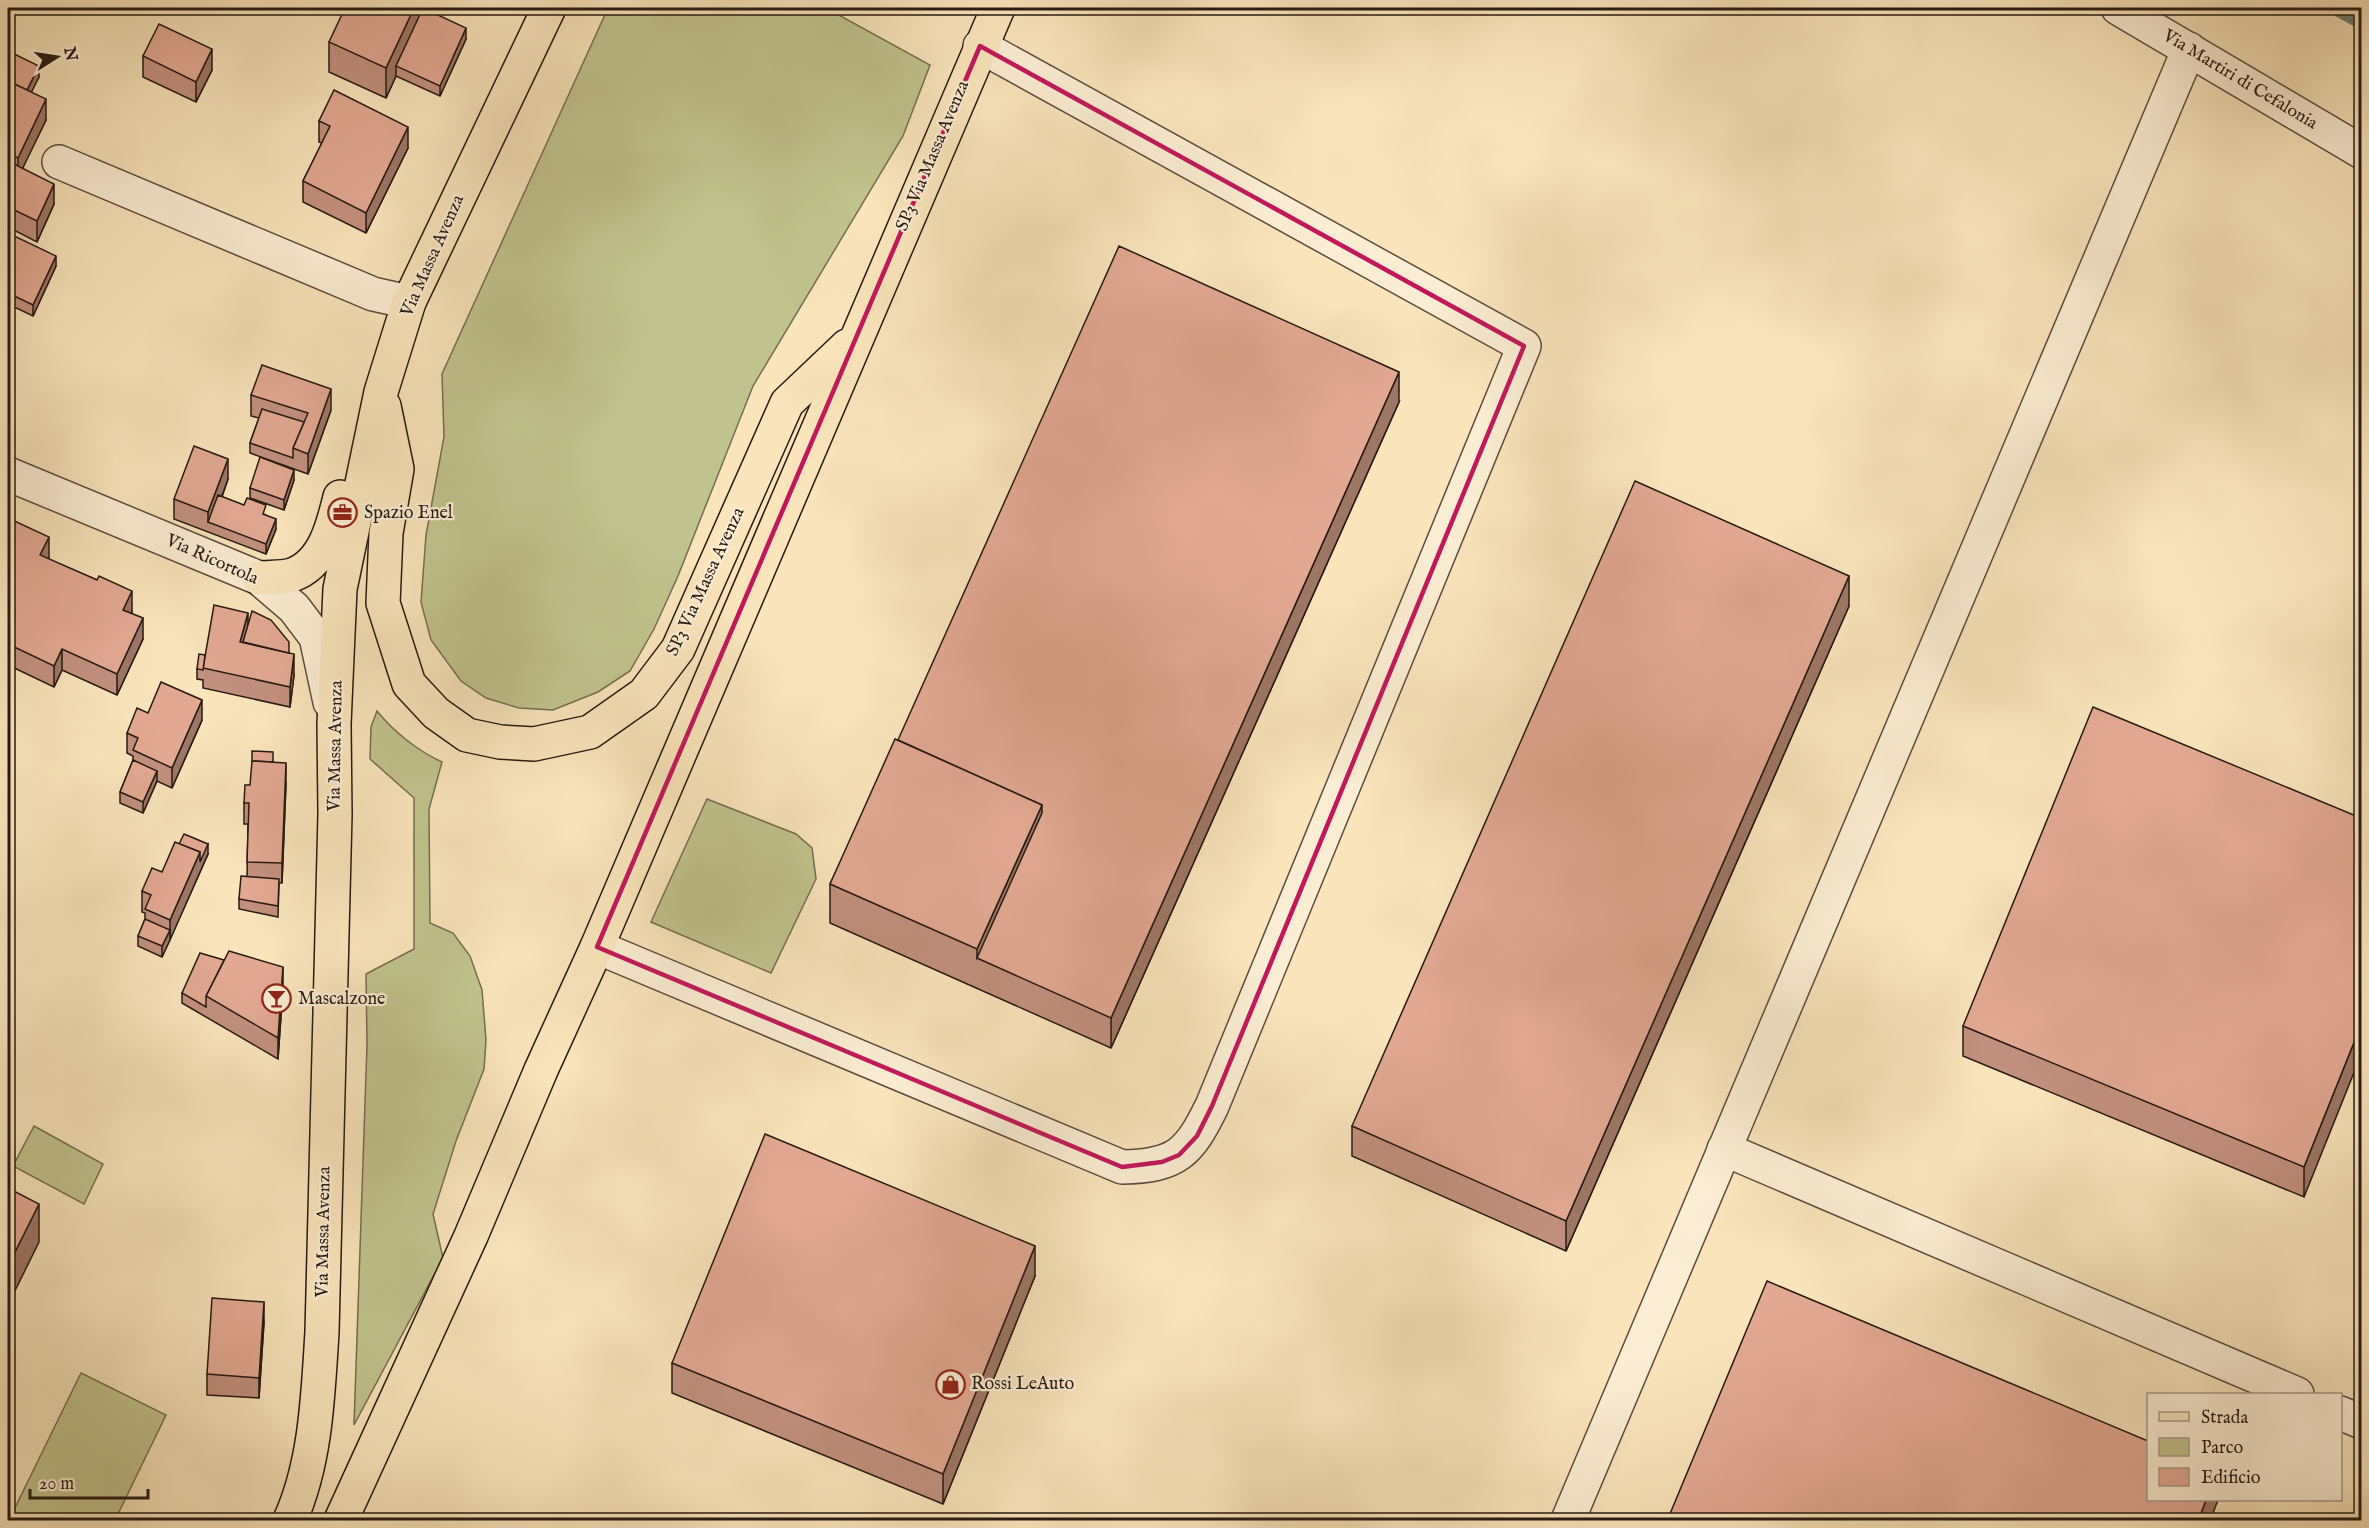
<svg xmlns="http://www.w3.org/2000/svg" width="2369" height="1528" font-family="'IM FELL English',serif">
	<rect width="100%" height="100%" fill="#f9e4bb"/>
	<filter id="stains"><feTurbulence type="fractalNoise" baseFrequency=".00333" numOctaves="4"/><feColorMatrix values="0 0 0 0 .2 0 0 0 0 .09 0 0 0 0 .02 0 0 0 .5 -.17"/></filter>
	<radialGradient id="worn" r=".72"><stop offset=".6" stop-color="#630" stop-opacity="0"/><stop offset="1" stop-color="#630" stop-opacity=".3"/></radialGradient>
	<g fill="#c1c38e" stroke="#746e50" stroke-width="1.5">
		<path d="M 608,8 L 833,8 L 835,13 L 930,65 L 903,136 L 753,386 L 678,576 L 654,629 L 630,671 L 598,692 L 553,710 L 519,708 L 486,698 L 461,681 L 431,640 L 421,602 L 426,535 L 444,437 L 442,374 Z"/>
		<path d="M 377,711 C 394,732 418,751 442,762 L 429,809 L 430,923 L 453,933 L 470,956 L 482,990 L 486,1040 L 484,1069 L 456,1141 L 433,1214 L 443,1258 L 354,1425 L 367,1045 L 366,974 L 414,949 L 414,798 L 370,759 L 371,727 Z"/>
		<path d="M 707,799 L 796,834 L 812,848 L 816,879 L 771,973 L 651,922 Z"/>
		<path d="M 34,1126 L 103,1164 L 84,1204 L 13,1166 Z"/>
		<path d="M 81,1373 L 166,1415 L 115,1520 L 9,1520 Z"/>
	</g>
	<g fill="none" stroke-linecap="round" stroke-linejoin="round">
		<path stroke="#6e7c74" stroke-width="12" d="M 2333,8 L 2362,24"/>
		<defs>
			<g id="minor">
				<path d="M 2118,8 L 2362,152"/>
				<path d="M 59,162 L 373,294 L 409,302"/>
				<path d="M 8,474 L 259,578 L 294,608 L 316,637 L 330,702"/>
				<path d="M 597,947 L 1122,1167 C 1177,1166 1189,1153 1212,1106 L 1524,346 L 980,46"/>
				<path d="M 1724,1149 L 2297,1394"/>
				<path d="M 2340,1413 L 2362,1422"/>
				<path d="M 1568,1520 L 2189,49"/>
			</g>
			<g id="major">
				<path d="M 384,406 L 397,469 L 386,533 L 383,603 L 409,684 L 436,713 L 467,735 L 500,742 L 534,744 L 590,732 L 644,694 L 678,649 L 787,403 L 847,346"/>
				<path d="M 259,578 C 269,577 283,578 292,575 C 324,564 333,526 340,497"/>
				<path d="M 290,1520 C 316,1462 318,1395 322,1332 L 335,814 L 334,724 L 340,589 L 381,392 L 409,302 L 549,8"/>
				<path d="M 341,1520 L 471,1236 L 541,1070 L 597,947 L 998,8"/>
			</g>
		</defs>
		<use href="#minor" stroke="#5c4c3d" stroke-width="36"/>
		<use href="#major" stroke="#271a13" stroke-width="36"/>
		<use href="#minor" stroke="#fbedd3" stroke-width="33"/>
		<use href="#major" stroke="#f9e4bb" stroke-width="33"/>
	</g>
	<g fill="#c2907e" stroke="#271a13" stroke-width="1.5">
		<path d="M 424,8 L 424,9 L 466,39 L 440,96 L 396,76 L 386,98 L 329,72 L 329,42 Z"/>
		<path d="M 8,51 L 39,77 L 31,92 L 46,120 L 22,168 L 54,204 L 37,242 L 8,227 L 8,177 L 9,174 L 8,173 Z"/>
		<path d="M 143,56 L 212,70 L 196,102 L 143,77 Z"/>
		<path d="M 319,121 L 408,148 L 366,233 L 303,202 L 303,181 L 322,143 L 319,142 Z"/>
		<path d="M 8,233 L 56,266 L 33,316 L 8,304 Z"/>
		<path d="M 251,395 L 331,410 L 308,474 L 250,453 L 250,443 L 259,418 L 251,416 Z"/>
		<path d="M 1399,402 L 1111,1048 L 830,923 L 830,884 L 898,740 Z"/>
		<path d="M 228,479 L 222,497 L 266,515 L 276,529 L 266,554 L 174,519 L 174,499 Z"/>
		<path d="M 294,480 L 284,510 L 250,498 L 250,488 Z"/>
		<path d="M 8,518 L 49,558 L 48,559 L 97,580 L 132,612 L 131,613 L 143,639 L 117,695 L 62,670 L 54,687 L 8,665 Z"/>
		<path d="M 1849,606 L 1566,1251 L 1352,1156 L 1352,1126 Z"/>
		<path d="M 248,623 L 289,653 L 294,675 L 290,707 L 203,688 L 203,680 L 197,679 L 197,669 L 205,655 Z"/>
		<path d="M 148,713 L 202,720 L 172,788 L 157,781 L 143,813 L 120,803 L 120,792 L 133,760 L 133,756 L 127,753 L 127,733 Z"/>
		<path d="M 273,762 L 286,783 L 282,883 L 279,883 L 278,917 L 239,909 L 239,899 L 247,877 L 248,824 L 244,824 L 244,803 L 250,785 Z"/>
		<path d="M 2361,818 L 2304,1197 L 1963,1056 L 1963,1026 Z"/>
		<path d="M 208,854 L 162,957 L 138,946 L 138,936 L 145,919 L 145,913 L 142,912 L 142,891 L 162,872 Z"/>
		<path d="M 283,987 L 278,1059 L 182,1003 L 182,993 Z"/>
		<path d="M 1035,1276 L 943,1504 L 672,1393 L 672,1363 Z"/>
		<path d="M 264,1322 L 259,1398 L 207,1395 L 207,1374 Z"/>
	</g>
	<g fill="#9e7666" stroke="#271a13" stroke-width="1.5">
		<path d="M 414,8 L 424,8 L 424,16 L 396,66 L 396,76 L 386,98 L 386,68 Z"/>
		<path d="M 466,28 L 466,39 L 440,96 L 440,86 Z"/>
		<path d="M 212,49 L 212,70 L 196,102 L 196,82 Z"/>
		<path d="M 39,66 L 39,77 L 23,109 L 23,99 Z"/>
		<path d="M 46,99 L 46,120 L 18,178 L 18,158 Z"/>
		<path d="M 408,127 L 408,148 L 366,233 L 366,213 Z"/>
		<path d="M 54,184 L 54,204 L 37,242 L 37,221 Z"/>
		<path d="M 56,256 L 56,266 L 33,316 L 33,305 Z"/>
		<path d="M 1399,372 L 1399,402 L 1111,1048 L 1111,1018 Z"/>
		<path d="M 331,389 L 331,410 L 308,474 L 308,454 Z"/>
		<path d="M 228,459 L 228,479 L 212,523 L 208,522 L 208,512 Z"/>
		<path d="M 294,470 L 294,480 L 284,510 L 284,500 Z"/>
		<path d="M 276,519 L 276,529 L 266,554 L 266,544 Z"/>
		<path d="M 49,537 L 49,558 L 40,576 L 40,555 Z"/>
		<path d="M 1849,576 L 1849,606 L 1566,1251 L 1566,1221 Z"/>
		<path d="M 132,591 L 132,612 L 123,630 L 123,610 Z"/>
		<path d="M 248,613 L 248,633 L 243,652 L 240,642 Z"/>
		<path d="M 143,618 L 143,639 L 117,695 L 117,674 Z"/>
		<path d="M 62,649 L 62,670 L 54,687 L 54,666 Z"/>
		<path d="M 294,654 L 294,675 L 290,707 L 290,687 Z"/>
		<path d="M 202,700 L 202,720 L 172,788 L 172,768 Z"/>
		<path d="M 286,763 L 286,783 L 282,883 L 282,863 Z"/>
		<path d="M 157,771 L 157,781 L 143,813 L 143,802 Z"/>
		<path d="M 1042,805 L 1042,843 L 977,958 L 977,949 Z"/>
		<path d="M 208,844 L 208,854 L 170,940 L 170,920 L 200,852 Z"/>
		<path d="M 170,930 L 170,940 L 162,957 L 162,946 Z"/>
		<path d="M 283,967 L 283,987 L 278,1059 L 278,1038 Z"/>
		<path d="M 2361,1025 L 2361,1055 L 2304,1197 L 2304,1167 Z"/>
		<path d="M 39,1204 L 39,1242 L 8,1305 L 8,1266 Z"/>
		<path d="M 1035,1246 L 1035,1276 L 943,1504 L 943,1474 Z"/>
		<path d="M 264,1302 L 264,1322 L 259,1398 L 259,1378 Z"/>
		<path d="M 2206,1500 L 2218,1500 L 2210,1521 L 2198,1521 Z"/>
	</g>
	<g fill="#e2a892" stroke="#271a13" stroke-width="1.5">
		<path d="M 345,8 L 414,8 L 386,68 L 329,42 Z"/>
		<path d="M 423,8 L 466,28 L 440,86 L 396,66 Z"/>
		<path d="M 159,24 L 212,49 L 196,82 L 143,56 Z"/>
		<path d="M 8,51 L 39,66 L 27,90 L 8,81 Z"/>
		<path d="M 8,81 L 46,99 L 18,158 L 8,153 Z"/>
		<path d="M 334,90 L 408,127 L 366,213 L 303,181 L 330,126 L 319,121 Z"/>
		<path d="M 14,164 L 54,184 L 37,221 L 8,207 L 8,177 Z"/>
		<path d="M 8,233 L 56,256 L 33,305 L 8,293 Z"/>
		<path d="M 1119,246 L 1399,372 L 1111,1018 L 977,958 L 1042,813 L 1042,805 L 898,740 Z"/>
		<path d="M 262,365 L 331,389 L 308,454 L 293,448 L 308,413 L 251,395 Z"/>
		<path d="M 262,409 L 304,422 L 293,448 L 293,458 L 250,443 Z"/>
		<path d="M 194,446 L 228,459 L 208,512 L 174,499 Z"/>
		<path d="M 260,457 L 294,470 L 284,500 L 250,488 Z"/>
		<path d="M 1635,481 L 1849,576 L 1566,1221 L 1352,1126 Z"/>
		<path d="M 218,495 L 244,505 L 247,498 L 266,505 L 263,514 L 276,519 L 266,544 L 208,522 Z"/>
		<path d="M 8,518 L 49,537 L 40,555 L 97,580 L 99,576 L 132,591 L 123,610 L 143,618 L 117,674 L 62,649 L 54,666 L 8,644 Z"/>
		<path d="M 214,605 L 248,613 L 240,642 L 294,654 L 290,687 L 203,668 Z"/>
		<path d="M 252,611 L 271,620 L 289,642 L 289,653 L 243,642 Z"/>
		<path d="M 199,654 L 205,655 L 203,670 L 197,669 Z"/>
		<path d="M 161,682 L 202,700 L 172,768 L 133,750 L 138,738 L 127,733 L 137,708 L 148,713 Z"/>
		<path d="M 2093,707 L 2361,818 L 2361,1025 L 2304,1167 L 1963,1026 Z"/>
		<path d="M 895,739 L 1042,805 L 977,949 L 830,884 Z"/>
		<path d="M 252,751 L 273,752 L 273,762 L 252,761 Z"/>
		<path d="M 133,760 L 157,771 L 143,802 L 120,792 Z"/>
		<path d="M 252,761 L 286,763 L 282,863 L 247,862 L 249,803 L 244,803 L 245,785 L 250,785 Z"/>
		<path d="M 184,834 L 208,844 L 200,862 L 200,852 L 179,844 Z"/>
		<path d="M 175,842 L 200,852 L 170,920 L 145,909 L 151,895 L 142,891 L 152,868 L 162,872 Z"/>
		<path d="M 241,876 L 279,879 L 278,906 L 239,899 Z"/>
		<path d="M 145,919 L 170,930 L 162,946 L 138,936 Z"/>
		<path d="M 229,951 L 283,967 L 278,1038 L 206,996 Z"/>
		<path d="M 200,953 L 224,960 L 206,996 L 206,1007 L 182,993 Z"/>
		<path d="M 765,1134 L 1035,1246 L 943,1474 L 672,1363 Z"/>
		<path d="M 8,1188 L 39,1204 L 8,1266 Z"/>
		<path d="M 1767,1281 L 2148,1441 L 2148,1500 L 2206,1500 L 2198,1521 L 1667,1521 Z"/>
		<path d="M 212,1298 L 264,1302 L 259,1378 L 207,1374 Z"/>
	</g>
	<path fill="none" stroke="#c2185b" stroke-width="4.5" stroke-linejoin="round" d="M 980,46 L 1524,346 L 1212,1106 L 1197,1136 L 1179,1155 L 1162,1162 L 1122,1167 L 597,947 Z"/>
	<defs>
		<symbol id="office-ring" viewBox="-11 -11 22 22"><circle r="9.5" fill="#fbedd3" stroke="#8f2418" stroke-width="1.5"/><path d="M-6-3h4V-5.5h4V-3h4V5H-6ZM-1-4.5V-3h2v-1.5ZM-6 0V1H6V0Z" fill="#8f2418"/></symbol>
		<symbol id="bar-ring" viewBox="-11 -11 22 22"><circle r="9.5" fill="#fbedd3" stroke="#8f2418" stroke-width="1.5"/><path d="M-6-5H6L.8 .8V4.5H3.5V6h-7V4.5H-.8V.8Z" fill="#8f2418"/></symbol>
		<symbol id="shop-ring" viewBox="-11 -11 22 22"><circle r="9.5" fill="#fbedd3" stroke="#8f2418" stroke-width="1.5"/><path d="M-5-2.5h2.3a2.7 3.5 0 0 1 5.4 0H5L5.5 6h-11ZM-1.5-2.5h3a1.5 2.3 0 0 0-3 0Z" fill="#8f2418"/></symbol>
	</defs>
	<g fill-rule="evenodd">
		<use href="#office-ring" x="326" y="496" width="33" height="33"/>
		<use href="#bar-ring" x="260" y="982" width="33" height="33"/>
		<use href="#shop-ring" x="934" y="1368" width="33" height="33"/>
	</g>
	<g text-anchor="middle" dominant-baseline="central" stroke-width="4.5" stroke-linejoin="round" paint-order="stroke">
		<g font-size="18" fill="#271a13" stroke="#fbedd3">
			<text transform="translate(2240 80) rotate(31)">Via Martiri di Cefalonia</text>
			<text transform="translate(933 156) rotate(-67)">SP3 Via Massa Avenza</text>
			<text transform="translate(433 256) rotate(-66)">Via Massa Avenza</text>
			<text transform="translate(212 560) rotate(24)">Via Ricortola</text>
			<text transform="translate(706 582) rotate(-65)">SP3 Via Massa Avenza</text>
			<text transform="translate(336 746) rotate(-89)">Via Massa Avenza</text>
			<text transform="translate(324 1232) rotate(-89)">Via Massa Avenza</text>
		</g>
		<g font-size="18" fill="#271a13" stroke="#fbedd3" text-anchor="start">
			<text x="364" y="513">Spazio Enel</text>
			<text x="298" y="999">Mascalzone</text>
			<text x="971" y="1384">Rossi LeAuto</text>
		</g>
	</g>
	<rect width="2369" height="1528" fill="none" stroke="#f9e4bb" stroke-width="30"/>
	<rect x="9" y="9" width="2351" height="1510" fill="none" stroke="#271a13" stroke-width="3"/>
	<rect x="15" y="15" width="2339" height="1498" fill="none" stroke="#271a13" stroke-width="1.5"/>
	<rect x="2147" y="1393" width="195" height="108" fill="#fbedd3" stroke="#a69986" stroke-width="1.5"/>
	<rect x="2159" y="1412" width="30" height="9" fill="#f9e4bb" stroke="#a69986" stroke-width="1.5"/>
	<text x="2201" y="1423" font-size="18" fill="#271a13">Strada</text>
	<rect x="2159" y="1438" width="30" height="18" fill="#c1c38e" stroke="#a69986" stroke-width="1.5"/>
	<text x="2201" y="1453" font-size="18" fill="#271a13">Parco</text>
	<rect x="2159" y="1468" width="30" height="18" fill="#e2a892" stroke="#a69986" stroke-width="1.5"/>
	<text x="2201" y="1483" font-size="18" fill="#271a13">Edificio</text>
	<g transform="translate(57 57) rotate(78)" stroke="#fbedd3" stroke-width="4.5" paint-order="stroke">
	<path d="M0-4.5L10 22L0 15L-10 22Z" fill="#271a13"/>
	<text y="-9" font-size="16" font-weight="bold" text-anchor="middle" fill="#271a13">N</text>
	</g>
	<path d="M30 1489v9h118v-9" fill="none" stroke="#271a13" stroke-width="3"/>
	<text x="39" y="1489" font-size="18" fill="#271a13" stroke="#fbedd3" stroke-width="4.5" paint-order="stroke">20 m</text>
	<rect width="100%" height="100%" filter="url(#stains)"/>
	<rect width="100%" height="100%" fill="url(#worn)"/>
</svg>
